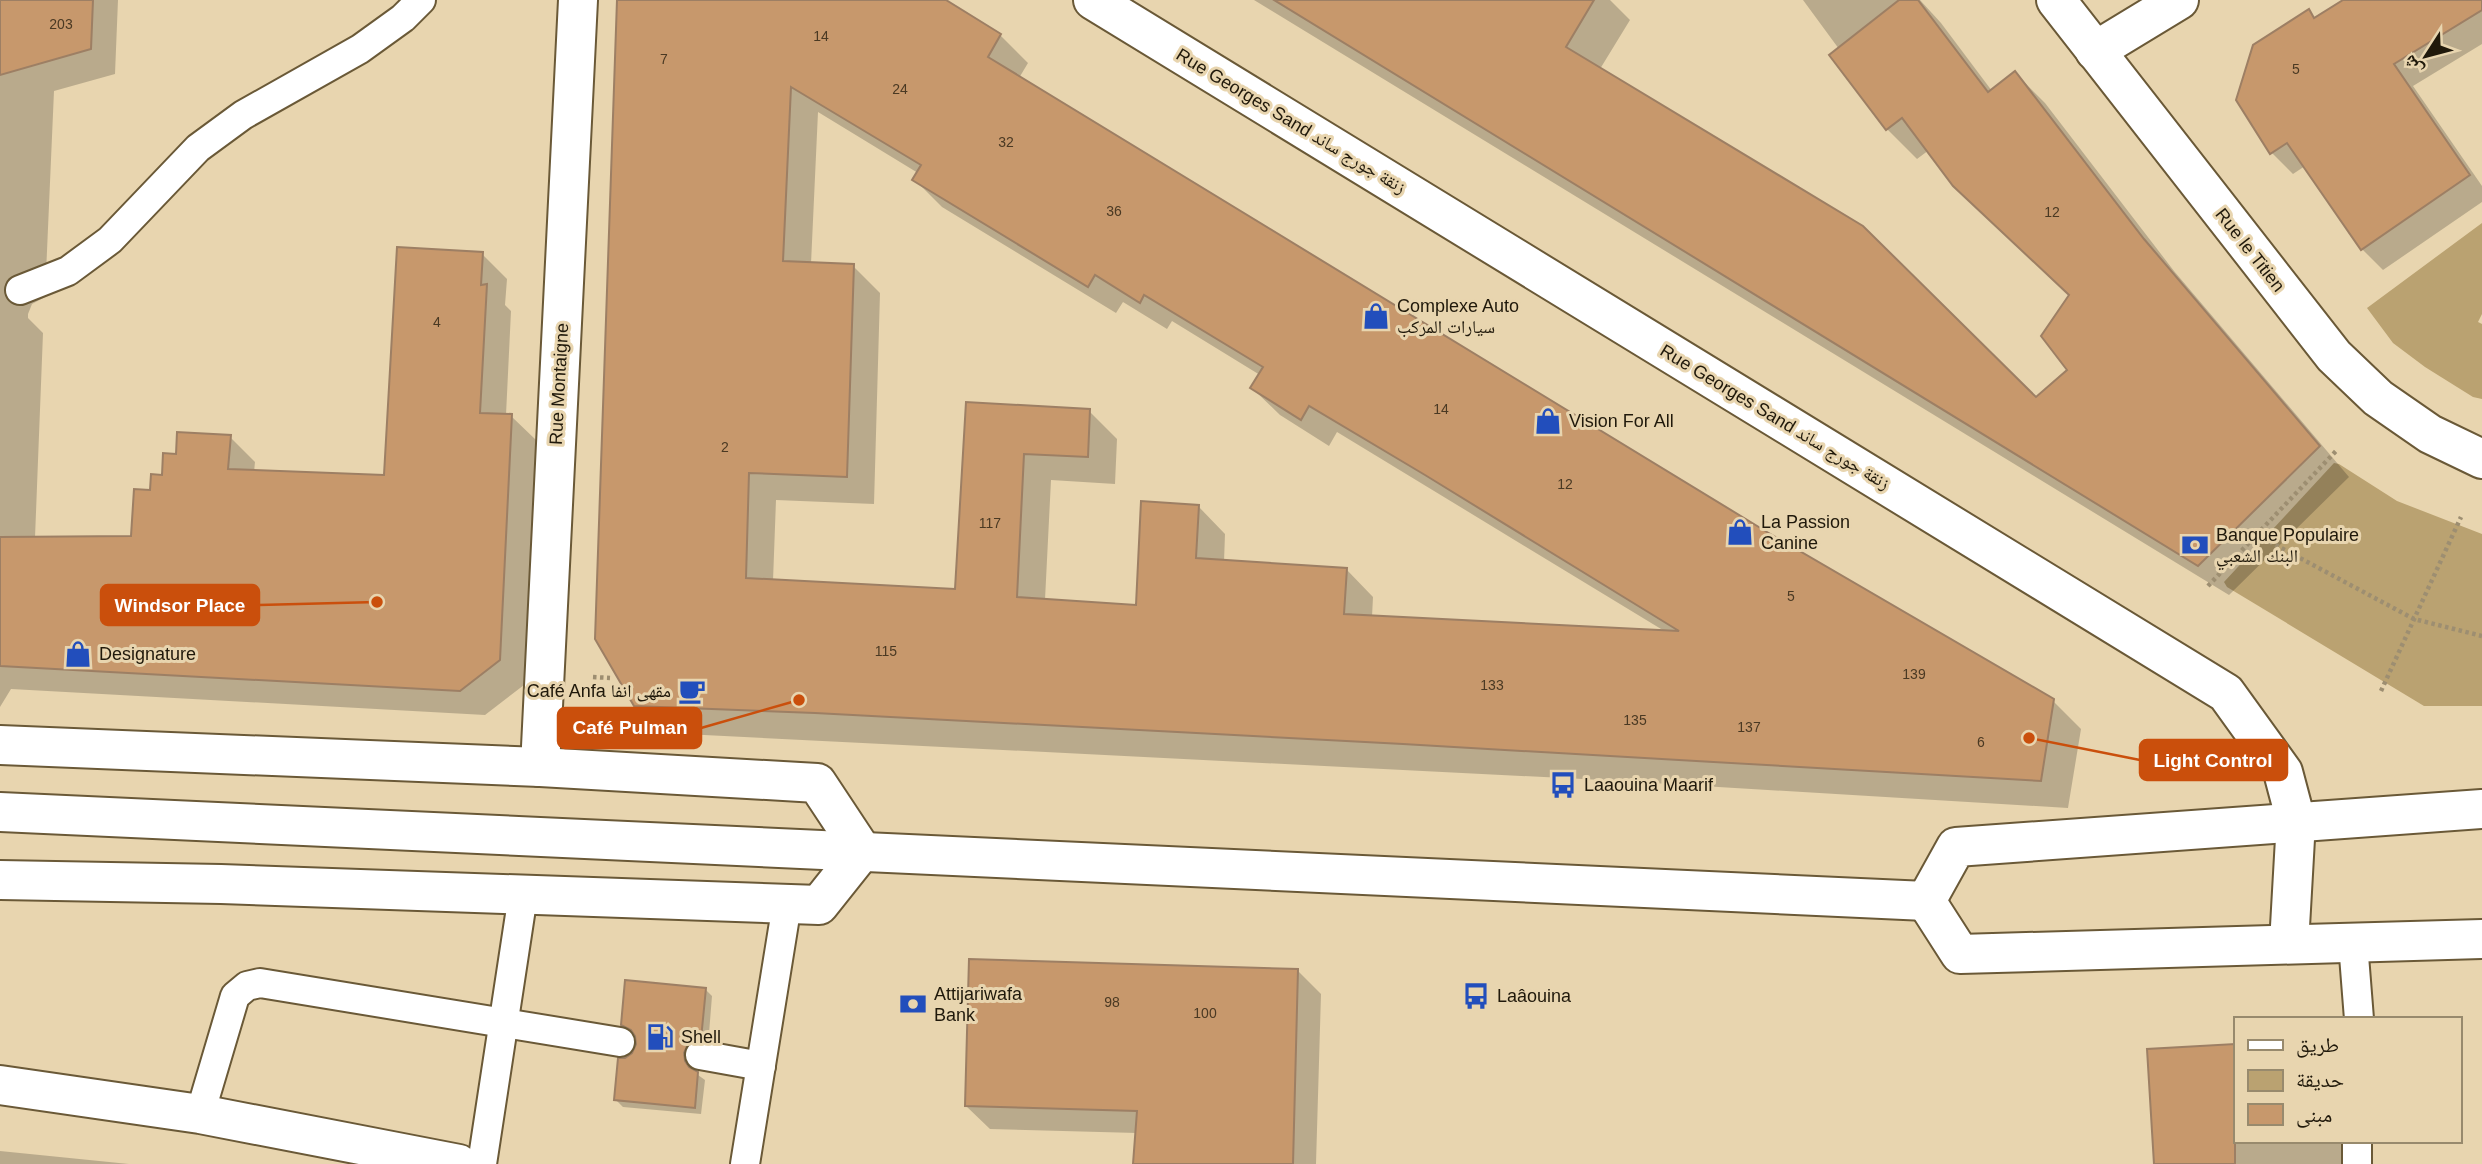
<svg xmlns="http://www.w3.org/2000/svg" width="2482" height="1164" font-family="Arial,'Noto Naskh Arabic',sans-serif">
	<rect width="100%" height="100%" fill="#e8d5af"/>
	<g fill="#baa271">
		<path d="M 2482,223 L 2482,314 L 2478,322 L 2482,324 L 2482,399 L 2473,397 L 2425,367 L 2393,343 L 2367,308 Z"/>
		<path d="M 2334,463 L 2339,464 L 2397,501 L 2482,534 L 2482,706 L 2424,706 L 2227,587 L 2224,582 Z"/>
	</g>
	<g fill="#0003" fill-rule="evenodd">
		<path d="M 0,0 L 118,0 L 115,74 L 54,91 L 45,297 L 32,304 L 28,314 L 28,318 L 43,333 L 35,538 L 132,538 L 152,492 L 177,456 L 230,437 L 255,462 L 254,472 L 385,477 L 482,254 L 507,279 L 505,305 L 511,311 L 506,415 L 511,416 L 536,440 L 524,685 L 485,715 L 11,689 L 0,707 Z"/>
		<path d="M 619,0 L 943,0 L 1000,35 L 1028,63 L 1019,78 L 1766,533 L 2053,701 L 2081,729 L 2068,808 L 1603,780 L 664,733 L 636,705 ZM 818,112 L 918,173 L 915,180 L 942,207 L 1116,313 L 1123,302 L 1167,329 L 1172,321 L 1260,375 L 1252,388 L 1280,415 L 1329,446 L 1337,432 L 1666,632 L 1372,617 L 1373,597 L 1346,569 L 1224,562 L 1225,534 L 1198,506 L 1138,607 L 1045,600 L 1051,480 L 1115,484 L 1117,439 L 1089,411 L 968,404 L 957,591 L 773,581 L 776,500 L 874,504 L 880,293 L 853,266 L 811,264 Z"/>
		<path d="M 1254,0 L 1610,0 L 1630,20 L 1600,69 L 2036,399 L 2069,370 L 2070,296 L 1929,150 L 1917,159 L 1887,129 L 1831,55 L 1839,49 L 1803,0 L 1920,0 L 1941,23 L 1992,91 L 2015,73 L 2045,103 L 2174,271 L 2349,477 L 2229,595 Z"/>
		<path d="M 2346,0 L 2482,0 L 2482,44 L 2413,86 L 2482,186 L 2482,202 L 2383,270 L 2362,249 L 2305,166 L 2293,174 L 2272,153 L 2309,12 L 2316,19 Z"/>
		<path d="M 1298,971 L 1321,994 L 1316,1164 L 1135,1164 L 1137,1133 L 990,1129 L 966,1106 Z"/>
		<path d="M 705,989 L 712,996 L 708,1046 L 690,1061 L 691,1070 L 705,1080 L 701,1114 L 623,1107 L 616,1100 L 626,1059 L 634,1054 L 638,1044 L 637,1035 L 623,1025 Z"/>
		<path d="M 2235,1046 L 2235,1141 L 2358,1141 L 2360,1164 L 2156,1164 L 2149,1051 Z"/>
		<path d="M 0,1151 L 129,1164 L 0,1164 Z"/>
	</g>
	<g fill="#c7986c" stroke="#9d7f64" stroke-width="2" fill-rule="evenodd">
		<path d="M 0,0 L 93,0 L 91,49 L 0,75 Z"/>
		<path d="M 617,0 L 946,0 L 1001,34 L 988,57 L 1767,532 L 2054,699 L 2041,781 L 1403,744 L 815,713 L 634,706 L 595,639 ZM 791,87 L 921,165 L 912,180 L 1088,287 L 1095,275 L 1140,303 L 1144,295 L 1263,367 L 1250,388 L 1301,420 L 1309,406 L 1425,475 L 1679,631 L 1344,614 L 1347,568 L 1196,558 L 1199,505 L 1141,501 L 1136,605 L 1017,597 L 1024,454 L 1088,457 L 1090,409 L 966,402 L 955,589 L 746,578 L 749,473 L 847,477 L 854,264 L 783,261 Z"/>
		<path d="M 1274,0 L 1594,0 L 1566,47 L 1863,226 L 2036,397 L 2067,370 L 2041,336 L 2069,295 L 1953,186 L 1902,118 L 1886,130 L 1829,55 L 1899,0 L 1918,0 L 1988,92 L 2015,71 L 2144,239 L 2320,446 L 2198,566 Z"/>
		<path d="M 2343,0 L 2482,0 L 2482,10 L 2394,64 L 2470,175 L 2361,250 L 2287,143 L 2270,154 L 2236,100 L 2253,45 L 2309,9 L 2314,18 Z"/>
		<path d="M 397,247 L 483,252 L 481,285 L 487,284 L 480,413 L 512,414 L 500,660 L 460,691 L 0,666 L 0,537 L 131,536 L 134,489 L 150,490 L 151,474 L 162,475 L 163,453 L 176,454 L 177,432 L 231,435 L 228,469 L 384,475 Z"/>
		<path d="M 969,959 L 1298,969 L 1293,1164 L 1133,1164 L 1137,1111 L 965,1106 Z"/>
		<path d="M 625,980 L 706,988 L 701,1039 L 688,1044 L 684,1053 L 685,1061 L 689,1067 L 698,1072 L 695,1108 L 614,1100 L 618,1058 L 625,1058 L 632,1053 L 636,1044 L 635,1036 L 631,1030 L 621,1025 Z"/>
		<path d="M 2235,1044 L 2235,1164 L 2154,1164 L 2147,1049 Z"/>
	</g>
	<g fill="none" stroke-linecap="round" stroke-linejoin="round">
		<defs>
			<g id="service">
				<path d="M 20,290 L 68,271 L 110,240 L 198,148 L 243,115 L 360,49 L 403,18 L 421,0"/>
				<path d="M 2353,943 L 2359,1019"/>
				<path d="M 700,1055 L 761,1066"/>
				<path d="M 200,1114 L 235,996 L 247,986 L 260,983 L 620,1042"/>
				<path d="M 482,1164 L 523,895"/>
				<path d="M 745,1164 L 787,904"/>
				<path d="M 2357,1164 L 2357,1141"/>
			</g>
			<g id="minor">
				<path d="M 1093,0 L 2226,693 L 2283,772 L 2296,821 L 2289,944"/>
				<path d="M 2056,0 L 2334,356 L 2378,398 L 2430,434 L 2482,459"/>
				<path d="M 2095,51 L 2179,0"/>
				<path d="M 540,767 L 578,0"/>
			</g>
			<path id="secondary" d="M 0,1085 L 200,1114 L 459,1164"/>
			<g id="primary">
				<path d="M 0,745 L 540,767 L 817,783 L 862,851"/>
				<path d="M 0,812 L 1926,901"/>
				<path d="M 0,880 L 221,884 L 819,905 L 862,851"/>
				<path d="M 1926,901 L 1956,847 L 2482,809"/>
				<path d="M 1926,901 L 1960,954 L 2482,939"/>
			</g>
		</defs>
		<use href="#service" stroke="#6a5937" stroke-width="32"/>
		<use href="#minor" stroke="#6a5937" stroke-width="42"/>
		<use href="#secondary" stroke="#6a5937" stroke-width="42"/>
		<use href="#primary" stroke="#6a5937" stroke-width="42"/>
		<g stroke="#9d8e71" stroke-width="4.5" stroke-dasharray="3.5 3.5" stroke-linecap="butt">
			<path d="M 2257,535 L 2414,619 L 2482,636"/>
			<path d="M 2208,586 L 2336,451"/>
			<path d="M 593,677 L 610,678"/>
			<path d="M 2381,691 L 2461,517"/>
		</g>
		<use href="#service" stroke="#fff" stroke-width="28"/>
		<use href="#minor" stroke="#fff" stroke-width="38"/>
		<use href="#secondary" stroke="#fff" stroke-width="38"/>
		<use href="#primary" stroke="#fff" stroke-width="38"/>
	</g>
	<defs>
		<symbol id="shop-bare" viewBox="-9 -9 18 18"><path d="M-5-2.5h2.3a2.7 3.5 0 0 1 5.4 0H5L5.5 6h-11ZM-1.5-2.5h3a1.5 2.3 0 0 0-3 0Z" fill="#224ebc" stroke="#e8d5af" stroke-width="2.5" paint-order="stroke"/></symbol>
		<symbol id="bank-bare" viewBox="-9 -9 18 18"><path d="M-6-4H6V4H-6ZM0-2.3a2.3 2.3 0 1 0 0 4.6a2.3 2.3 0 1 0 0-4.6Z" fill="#224ebc" stroke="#e8d5af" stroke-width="2.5" paint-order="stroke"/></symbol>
		<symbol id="cafe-bare" viewBox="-9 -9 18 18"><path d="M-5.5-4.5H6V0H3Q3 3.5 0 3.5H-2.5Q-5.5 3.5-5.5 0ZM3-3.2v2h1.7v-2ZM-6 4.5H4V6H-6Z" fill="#224ebc" stroke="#e8d5af" stroke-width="2.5" paint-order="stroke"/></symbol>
		<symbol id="bus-bare" viewBox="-9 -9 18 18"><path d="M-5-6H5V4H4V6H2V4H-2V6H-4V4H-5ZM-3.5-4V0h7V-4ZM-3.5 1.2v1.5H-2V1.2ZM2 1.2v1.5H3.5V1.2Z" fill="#224ebc" stroke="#e8d5af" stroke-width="2.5" paint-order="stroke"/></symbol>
		<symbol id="fuel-bare" viewBox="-9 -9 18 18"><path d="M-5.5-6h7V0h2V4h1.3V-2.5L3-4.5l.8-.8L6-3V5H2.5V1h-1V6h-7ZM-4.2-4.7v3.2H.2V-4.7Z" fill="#224ebc" stroke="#e8d5af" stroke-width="2.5" paint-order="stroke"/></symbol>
	</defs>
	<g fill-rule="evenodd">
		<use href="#shop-bare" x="1357" y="297" width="38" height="38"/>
		<use href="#shop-bare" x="1529" y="402" width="38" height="38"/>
		<use href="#shop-bare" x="1721" y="513" width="38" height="38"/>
		<use href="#bank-bare" x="2176" y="526" width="38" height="38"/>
		<use href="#shop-bare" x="59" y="635" width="38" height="38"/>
		<use href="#cafe-bare" x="673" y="672" width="38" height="38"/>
		<use href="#bus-bare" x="1544" y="766" width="38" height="38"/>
		<use href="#bus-bare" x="1457" y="977" width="38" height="38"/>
		<use href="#bank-bare" x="894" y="985" width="38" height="38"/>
		<use href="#fuel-bare" x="641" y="1018" width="38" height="38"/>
	</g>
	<g text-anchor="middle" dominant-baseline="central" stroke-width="6" stroke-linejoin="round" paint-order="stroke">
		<g font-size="14" fill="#4a3923">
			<text x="61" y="24">203</text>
			<text x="821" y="36">14</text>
			<text x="664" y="59">7</text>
			<text x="2296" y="69">5</text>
			<text x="900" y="89">24</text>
			<text x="1006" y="142">32</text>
			<text x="1114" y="211">36</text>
			<text x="2052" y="212">12</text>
			<text x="437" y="322">4</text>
			<text x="1441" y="409">14</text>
			<text x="725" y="447">2</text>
			<text x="1565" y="484">12</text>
			<text x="990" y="523">117</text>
			<text x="1791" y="596">5</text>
			<text x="886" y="651">115</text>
			<text x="1914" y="674">139</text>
			<text x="1492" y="685">133</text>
			<text x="1635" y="720">135</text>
			<text x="1749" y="727">137</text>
			<text x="1981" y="742">6</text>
			<text x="1112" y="1002">98</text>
			<text x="1205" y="1013">100</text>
		</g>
		<g font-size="18" fill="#20190b" stroke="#e8d5af">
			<text transform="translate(1291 121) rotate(31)">Rue Georges Sand زنقة جورج ساند</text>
			<text transform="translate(2250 250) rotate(52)">Rue le Titien</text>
			<text transform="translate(559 384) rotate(-87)">Rue Montaigne</text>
			<text transform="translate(1775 417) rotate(31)">Rue Georges Sand زنقة جورج ساند</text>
		</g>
		<g font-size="18" fill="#20190b" stroke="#e8d5af" text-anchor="start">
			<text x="1397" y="306">Complexe Auto<tspan x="1397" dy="21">سيارات المركب</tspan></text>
			<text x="1569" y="421">Vision For All</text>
			<text x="1761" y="522">La Passion<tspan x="1761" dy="21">Canine</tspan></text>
			<text x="2216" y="535">Banque Populaire<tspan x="2216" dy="21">البنك الشعبي</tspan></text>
			<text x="99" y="654">Designature</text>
			<text x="671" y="691" text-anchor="end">Café Anfa مقهى انفا</text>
			<text x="1584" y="785">Laaouina Maarif</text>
			<text x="934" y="994">Attijariwafa<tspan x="934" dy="21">Bank</tspan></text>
			<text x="1497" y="996">Laâouina</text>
			<text x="681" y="1037">Shell</text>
		</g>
	</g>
	<path fill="none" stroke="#ca4f0c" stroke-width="2.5" d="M377 602L259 605M799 700L701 728M2029 738L2140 760"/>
	<g fill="#ca4f0c" stroke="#e8d5af" stroke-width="2.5">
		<circle cx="377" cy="602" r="7"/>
		<circle cx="799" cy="700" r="7"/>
		<circle cx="2029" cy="738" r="7"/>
	</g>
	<g fill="#ca4f0c" stroke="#ca4f0c" stroke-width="2.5">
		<rect x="101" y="585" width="158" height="40" rx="7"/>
		<rect x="558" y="708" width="143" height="40" rx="7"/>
		<rect x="2140" y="740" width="147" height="40" rx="7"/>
	</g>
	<g font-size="19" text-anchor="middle" font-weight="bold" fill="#fff">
		<text x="180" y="612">Windsor Place</text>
		<text x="630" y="734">Café Pulman</text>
		<text x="2213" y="767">Light Control</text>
	</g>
	<rect x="2234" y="1017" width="228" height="126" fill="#e8d5af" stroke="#988a6d" stroke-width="2"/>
	<rect x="2248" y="1040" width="35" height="10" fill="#ffffff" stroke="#988a6d" stroke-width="2"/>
	<text x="2296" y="1052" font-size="21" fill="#20190b">طريق</text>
	<rect x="2248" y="1070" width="35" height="21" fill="#baa271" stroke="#988a6d" stroke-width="2"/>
	<text x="2296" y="1087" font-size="21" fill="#20190b">حديقة</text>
	<rect x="2248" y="1104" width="35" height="21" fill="#c7986c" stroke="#988a6d" stroke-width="2"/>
	<text x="2296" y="1122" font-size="21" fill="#20190b">مبنى</text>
	<g transform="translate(2426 56) rotate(234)" stroke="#e8d5af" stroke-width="5" paint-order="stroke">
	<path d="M0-5L12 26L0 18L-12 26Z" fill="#20190b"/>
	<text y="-10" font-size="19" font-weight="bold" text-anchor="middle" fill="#20190b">ش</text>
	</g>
</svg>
